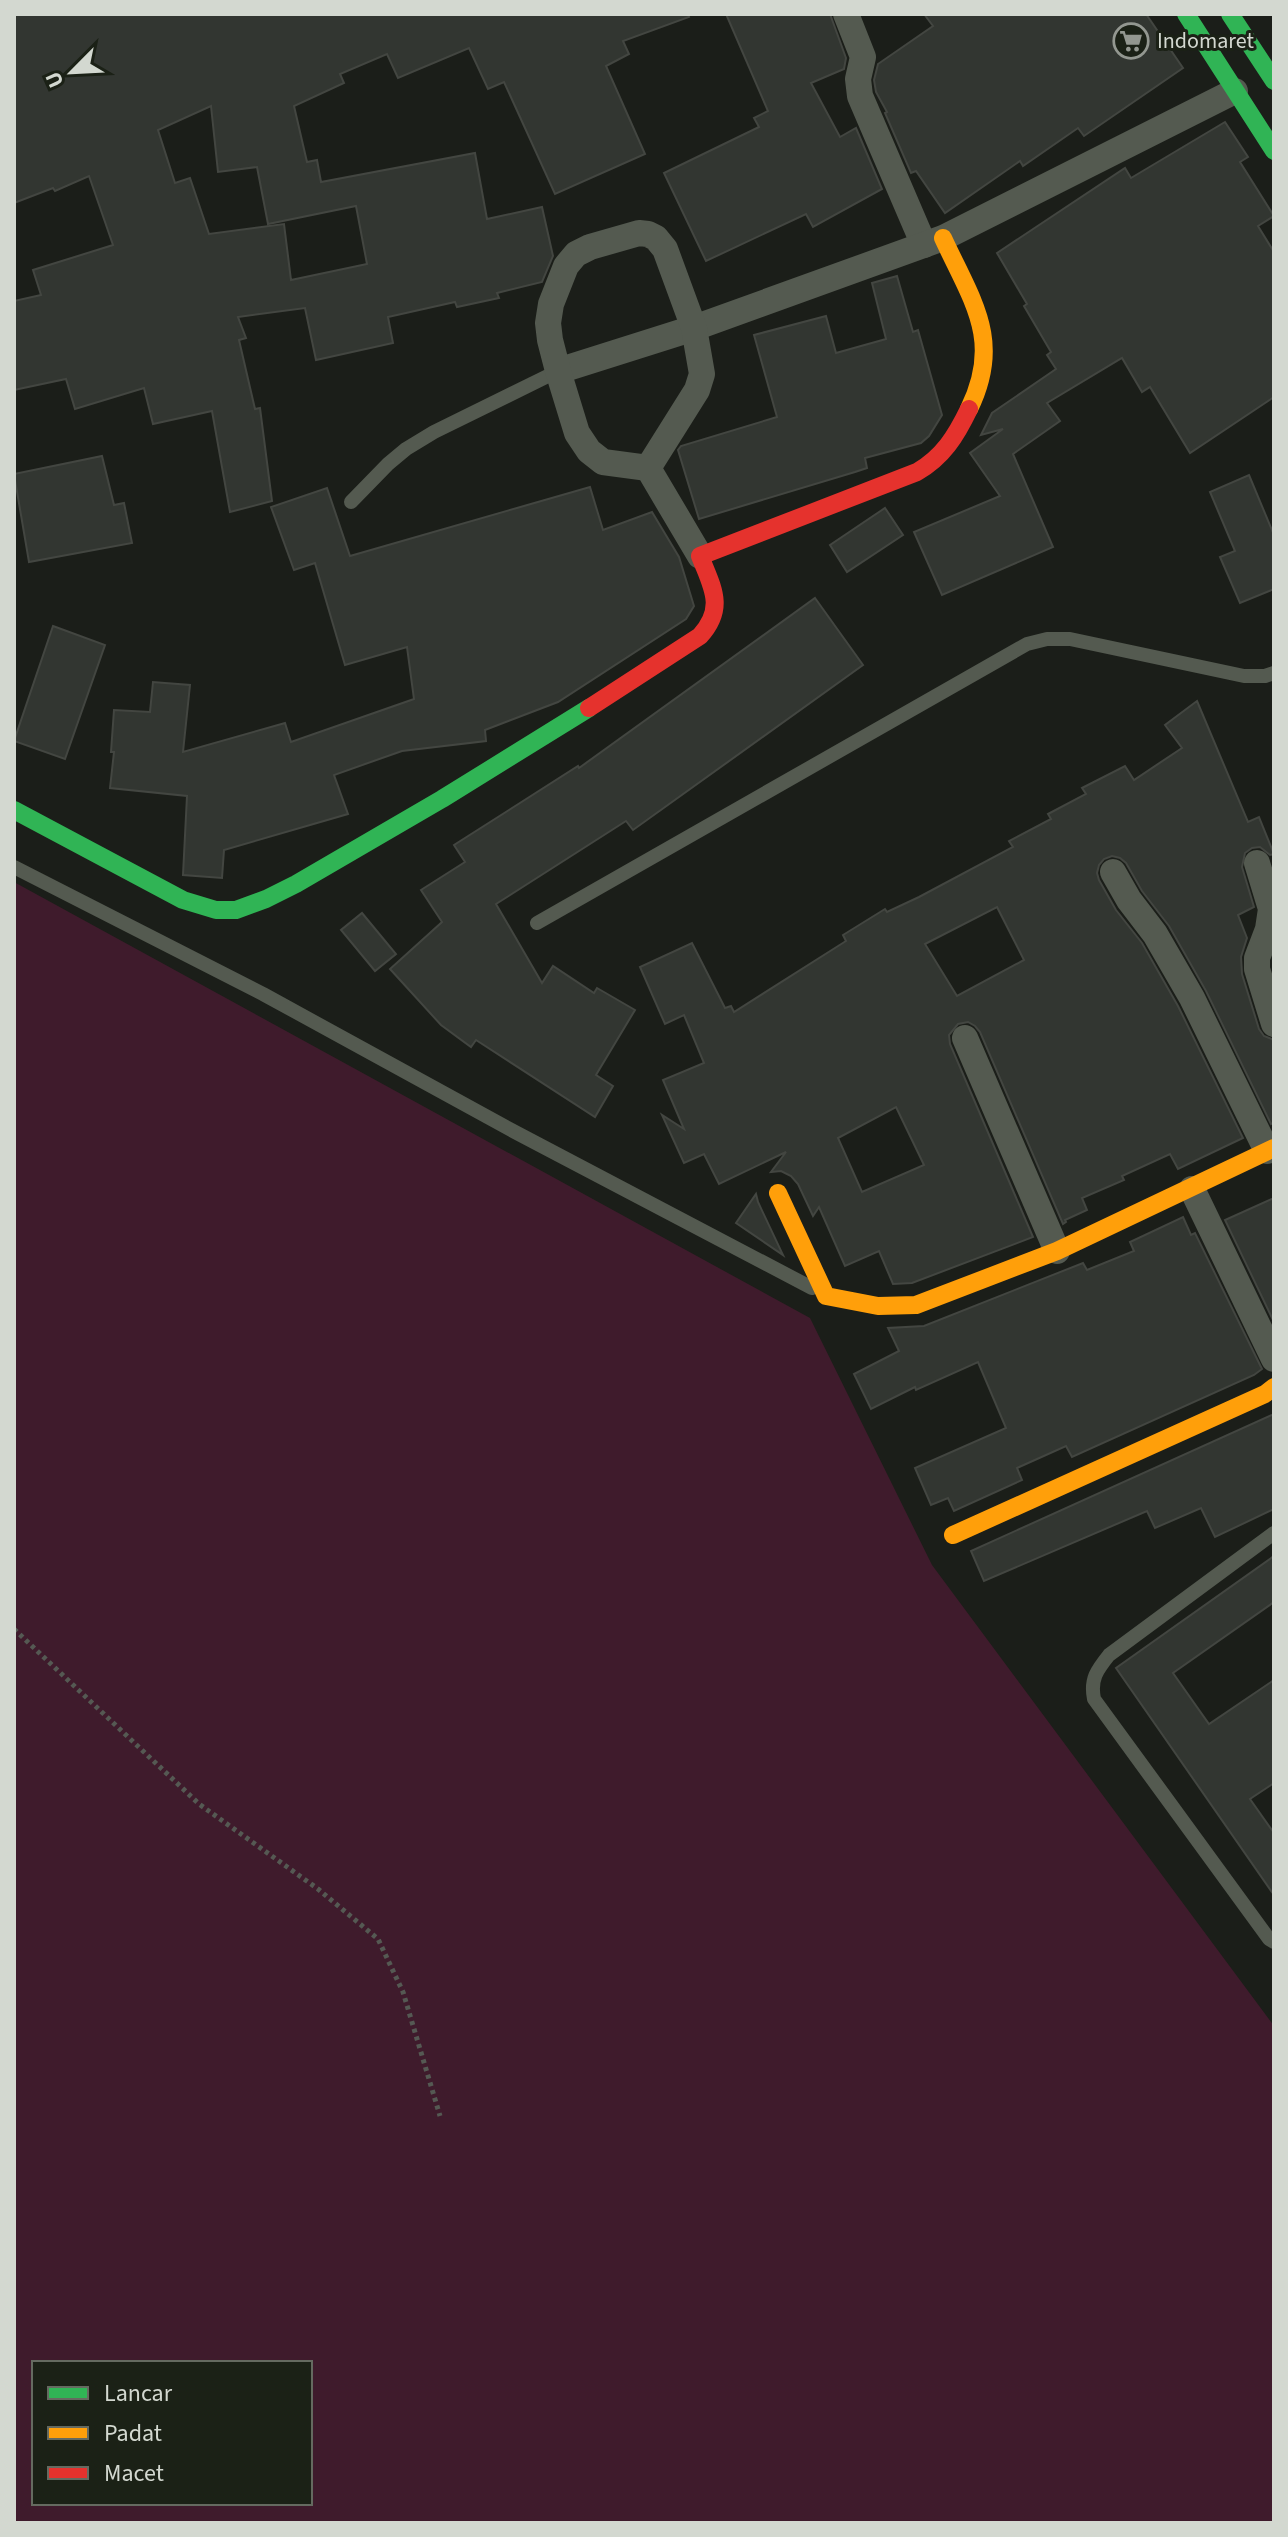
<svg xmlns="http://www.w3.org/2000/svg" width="1288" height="2537" font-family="'Source Sans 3',sans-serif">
	<rect width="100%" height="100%" fill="#1b1e19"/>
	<path fill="#3f1b2c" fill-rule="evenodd" d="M 14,882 L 810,1318 L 932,1565 L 1274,2026 L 1274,2523 L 14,2523 ZM 34,2363 L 310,2363 L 310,2503 L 34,2503 Z"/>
	<g fill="#323631" stroke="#434641" stroke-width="2" fill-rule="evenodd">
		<path d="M 14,14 L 688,14 L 689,17 L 623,41 L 629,54 L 606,66 L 645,154 L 555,194 L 504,82 L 488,89 L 469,48 L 398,78 L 387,54 L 340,74 L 344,83 L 294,106 L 307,162 L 317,160 L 321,182 L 475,153 L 487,219 L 542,207 L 553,256 L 542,282 L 497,293 L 499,298 L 457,307 L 455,302 L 388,317 L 393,343 L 316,360 L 305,308 L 238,317 L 246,338 L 239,340 L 255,409 L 260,408 L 272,501 L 230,512 L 212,411 L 153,424 L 144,388 L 75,409 L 66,379 L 14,390 L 14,301 L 41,295 L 33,270 L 113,245 L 89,176 L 55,191 L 53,188 L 14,203 ZM 211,106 L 218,172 L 257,167 L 268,224 L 356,206 L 367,264 L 291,280 L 284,224 L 209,234 L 190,178 L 175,183 L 158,130 Z"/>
		<path d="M 726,14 L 830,14 L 846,58 L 844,69 L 811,83 L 840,137 L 856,128 L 882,189 L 813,227 L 806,214 L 706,261 L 664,173 L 759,127 L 754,118 L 768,111 Z"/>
		<path d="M 924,14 L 1146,14 L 1183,68 L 1084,136 L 1078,128 L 1023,166 L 1020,161 L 945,213 L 916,171 L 911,173 L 885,113 L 887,112 L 876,92 L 874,80 L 878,64 L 933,26 Z"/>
		<path d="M 1225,122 L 1248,157 L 1240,162 L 1274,216 L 1258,226 L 1274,252 L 1274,397 L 1190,453 L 1150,387 L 1142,392 L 1122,358 L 1047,403 L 1060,421 L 1013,454 L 1053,547 L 942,595 L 914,532 L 1000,496 L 970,453 L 1003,429 L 981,435 L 992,413 L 1056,369 L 1047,355 L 1051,352 L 1024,306 L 1027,304 L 997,253 L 1125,168 L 1131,178 Z"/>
		<path d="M 897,276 L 913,332 L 918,330 L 942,415 L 929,436 L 921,443 L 865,458 L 867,468 L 855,472 L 699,519 L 678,450 L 681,446 L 777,417 L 754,335 L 826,316 L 836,353 L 886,339 L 872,283 Z"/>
		<path d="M 102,456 L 114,505 L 124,503 L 132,543 L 29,562 L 14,474 Z"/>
		<path d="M 1249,475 L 1274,535 L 1274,589 L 1240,603 L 1220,557 L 1235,551 L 1210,492 Z"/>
		<path d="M 590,487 L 603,530 L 652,512 L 679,557 L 694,606 L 686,619 L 558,702 L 485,730 L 486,741 L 402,751 L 334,775 L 348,814 L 224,850 L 222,878 L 183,875 L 187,796 L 110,788 L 114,752 L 111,752 L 114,710 L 150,712 L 153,682 L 190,685 L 183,752 L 285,723 L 291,742 L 414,699 L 407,647 L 345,665 L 315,563 L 294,570 L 271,507 L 327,488 L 350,556 Z"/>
		<path d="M 885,508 L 903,535 L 847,572 L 830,545 Z"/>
		<path d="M 815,598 L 863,665 L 633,830 L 626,821 L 496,904 L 542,983 L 553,966 L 594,993 L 597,988 L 635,1010 L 596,1075 L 613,1086 L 595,1117 L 476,1040 L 471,1047 L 441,1025 L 390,969 L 442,922 L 421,890 L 465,862 L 454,845 L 578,766 L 579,768 Z"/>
		<path d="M 53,626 L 105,645 L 65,759 L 14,741 Z"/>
		<path d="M 1197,701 L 1248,822 L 1259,817 L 1274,854 L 1270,855 L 1260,847 L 1252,848 L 1245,853 L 1242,867 L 1254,907 L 1238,915 L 1247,938 L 1241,957 L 1242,974 L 1259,1029 L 1264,1036 L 1274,1040 L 1274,1122 L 1271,1124 L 1206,991 L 1169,926 L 1142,891 L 1126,863 L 1120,858 L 1112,856 L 1104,859 L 1099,865 L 1097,873 L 1099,880 L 1116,910 L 1142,943 L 1178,1006 L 1243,1138 L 1178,1169 L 1170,1154 L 1122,1176 L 1124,1180 L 1082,1198 L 1087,1210 L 1065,1220 L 1066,1222 L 1063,1224 L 980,1032 L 975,1026 L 968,1022 L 958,1024 L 949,1035 L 950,1044 L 1033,1237 L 912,1283 L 893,1284 L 879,1251 L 845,1266 L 819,1207 L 813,1216 L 798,1184 L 791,1176 L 781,1171 L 771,1172 L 786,1152 L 719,1184 L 704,1154 L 684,1163 L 662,1115 L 684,1129 L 663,1080 L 704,1063 L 684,1015 L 665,1024 L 640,967 L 692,943 L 725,1008 L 731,1006 L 734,1012 L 846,941 L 843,935 L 885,909 L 887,912 L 919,897 L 1013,847 L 1009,841 L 1051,819 L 1048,814 L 1086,794 L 1082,788 L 1125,766 L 1134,780 L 1182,748 L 1165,725 ZM 997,907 L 1024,960 L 957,996 L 925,944 ZM 896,1107 L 924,1165 L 862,1192 L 838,1138 Z"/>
		<path d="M 362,913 L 396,954 L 375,971 L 341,930 Z"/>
		<path d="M 756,1194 L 758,1202 L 783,1255 L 736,1223 Z"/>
		<path d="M 1274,1198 L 1274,1322 L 1225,1220 Z"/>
		<path d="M 1183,1217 L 1191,1235 L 1195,1233 L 1262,1369 L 1254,1375 L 1072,1457 L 1066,1446 L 1017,1468 L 1022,1480 L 954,1511 L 948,1498 L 931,1505 L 915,1468 L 1006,1428 L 978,1362 L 916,1390 L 915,1387 L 871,1409 L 854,1374 L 899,1351 L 888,1328 L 924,1326 L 1083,1263 L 1087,1270 L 1134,1251 L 1130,1242 Z"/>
		<path d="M 1274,1414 L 1274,1509 L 1215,1537 L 1201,1508 L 1155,1528 L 1147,1511 L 984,1581 L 971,1551 Z"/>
		<path d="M 1274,1556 L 1274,1602 L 1173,1673 L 1209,1724 L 1274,1680 L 1274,1783 L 1250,1799 L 1274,1833 L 1274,1895 L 1116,1668 Z"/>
	</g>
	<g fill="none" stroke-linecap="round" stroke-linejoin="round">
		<path stroke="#555953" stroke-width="5" stroke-dasharray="4 4" stroke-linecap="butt" d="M 14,1629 L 199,1804 L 318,1889 L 378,1939 L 403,1992 L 440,2116"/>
		<g stroke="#545a50" stroke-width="14">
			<path d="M 351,502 L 388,464 L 406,449 L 434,432 L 558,371"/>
			<path d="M 14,867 L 263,994 L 515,1132 L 812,1288"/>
			<path d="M 537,923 L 1027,644 L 1047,639 L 1070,639 L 1244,676 L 1265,676 L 1274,673"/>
			<path d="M 1274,1533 L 1109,1655 C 1097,1670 1090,1679 1094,1699 L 1269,1939 L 1274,1942"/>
		</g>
		<g stroke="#545a50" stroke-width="26">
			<path d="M 846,14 L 863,57 L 858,79 L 860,96 L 924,245"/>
			<path d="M 558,371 L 694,328 L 943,238 L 1235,91"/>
			<path d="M 648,468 L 697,390 L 702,374 L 694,328 L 665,249 L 656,238 L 648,234 L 639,233 L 590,247 L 576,254 L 566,266 L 551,304 L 548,323 L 550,340 L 558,371 L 577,433 L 589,451 L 603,462 L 648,468 L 700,556"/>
			<path d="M 1257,863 L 1271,909 L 1268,929 L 1257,958 L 1257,969 L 1274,1024"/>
			<path d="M 1113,872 L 1129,900 L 1155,934 L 1192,998 L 1267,1151"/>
			<path d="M 965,1038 L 1057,1251"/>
			<path d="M 1192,1189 L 1274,1359"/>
		</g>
		<g stroke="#30b455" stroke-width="18">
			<path d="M 1186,14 L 1274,151"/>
			<path d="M 1230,14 L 1274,81"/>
			<path d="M 14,810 L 183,900 L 216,910 L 236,910 L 266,899 L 296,884 L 442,799 L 589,708"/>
		</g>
		<g stroke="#ff9f0a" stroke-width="18">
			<path d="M 943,238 C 972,301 1003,340 969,409"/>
			<path d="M 778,1193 L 826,1296 L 878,1306 L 916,1305 L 1057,1251 L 1274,1148"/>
			<path d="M 953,1535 L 1265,1394 L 1274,1387"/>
		</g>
		<path stroke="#e5322d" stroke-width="18" d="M 589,708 L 700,636 C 726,607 712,587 700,556 L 917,472 C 943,457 956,436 969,409"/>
	</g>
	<defs>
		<symbol id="supermarket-ring" viewBox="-11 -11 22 22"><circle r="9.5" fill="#1b2116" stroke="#939790" stroke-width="1.5"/><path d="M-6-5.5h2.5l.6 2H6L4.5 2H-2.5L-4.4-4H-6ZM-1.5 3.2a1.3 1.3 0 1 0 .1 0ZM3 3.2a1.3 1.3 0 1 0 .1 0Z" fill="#939790"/></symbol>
	</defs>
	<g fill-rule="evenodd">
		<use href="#supermarket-ring" x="1111" y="21" width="40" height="40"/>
	</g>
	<g text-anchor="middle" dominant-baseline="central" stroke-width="6" stroke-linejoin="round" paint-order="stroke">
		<g font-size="22" fill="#d3d8d0" stroke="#1b2116" text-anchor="start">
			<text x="1157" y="41">Indomaret</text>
		</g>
	</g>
	<rect width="1288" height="2537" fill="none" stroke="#d3d8d0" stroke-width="32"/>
	<rect x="32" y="2361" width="280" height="144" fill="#1b2116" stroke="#656a60" stroke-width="2"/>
	<rect x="48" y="2387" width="40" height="12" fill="#30b455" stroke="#656a60" stroke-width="2"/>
	<text x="104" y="2401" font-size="24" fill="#d3d8d0">Lancar</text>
	<rect x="48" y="2427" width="40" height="12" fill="#ff9f0a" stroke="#656a60" stroke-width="2"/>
	<text x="104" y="2441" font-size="24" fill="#d3d8d0">Padat</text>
	<rect x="48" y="2467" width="40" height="12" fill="#e5322d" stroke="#656a60" stroke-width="2"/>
	<text x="104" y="2481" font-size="24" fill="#d3d8d0">Macet</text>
	<g transform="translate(72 72) rotate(246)" stroke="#1b2116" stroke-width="6" paint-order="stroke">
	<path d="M0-6L14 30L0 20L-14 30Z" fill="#d3d8d0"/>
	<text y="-12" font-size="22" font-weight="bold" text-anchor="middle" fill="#d3d8d0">U</text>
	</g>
</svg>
